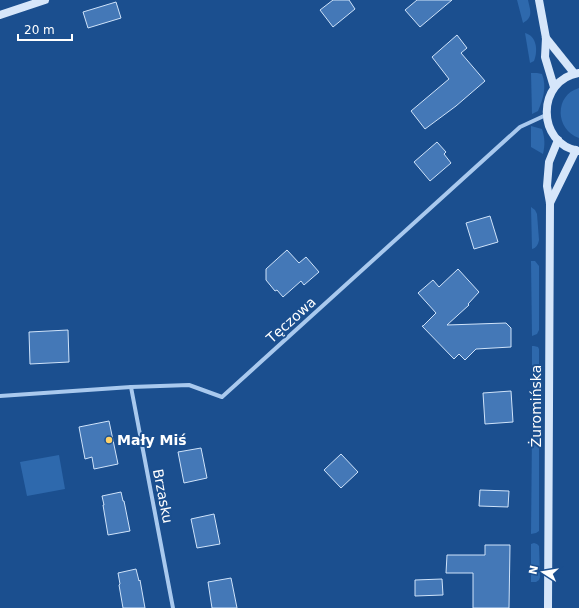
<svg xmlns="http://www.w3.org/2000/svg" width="579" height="608" font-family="'DejaVu Sans',sans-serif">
	<rect width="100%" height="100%" fill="#1b4f8f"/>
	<g fill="#2e69ad">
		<path d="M 517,0 L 528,0 C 530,10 534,17 523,23 Z"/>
		<path d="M 525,33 C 537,36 538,51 534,61 L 530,63 Z"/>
		<path d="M 531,73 L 537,73 L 542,74 C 547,87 543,99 538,111 L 532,114 Z"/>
		<path d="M 579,88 L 579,138 C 555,130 554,95 579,88 Z"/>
		<path d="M 531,126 L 542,129 C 545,138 545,145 543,154 L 531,147 Z"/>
		<path d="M 531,207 L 535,210 L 537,214 L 539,240 C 538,245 536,248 532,249 Z"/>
		<path d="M 531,261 L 535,261 L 539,266 L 539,330 L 537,334 L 532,336 Z"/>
		<path d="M 532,346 L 534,346 L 538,347 L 539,349 L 539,419 L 537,422 L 532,422 Z"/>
		<path d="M 532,432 L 535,432 L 539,434 L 539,531 L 536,533 L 531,534 Z"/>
		<path d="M 59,455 L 65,489 L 27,496 L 20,462 Z"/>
		<path d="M 534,543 L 537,544 L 539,546 L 540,577 L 539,580 L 536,582 L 531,582 L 531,544 Z"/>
	</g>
	<g fill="#4478b7" stroke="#cfe3fa">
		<path d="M 333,0 L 349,0 L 355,9 L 333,27 L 320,10 Z"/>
		<path d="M 417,0 L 452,0 L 420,27 L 405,10 Z"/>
		<path d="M 116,2 L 121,18 L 88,28 L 83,12 Z"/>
		<path d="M 457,35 L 467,48 L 461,53 L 485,81 L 456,106 L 425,129 L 411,111 L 449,79 L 432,57 Z"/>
		<path d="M 437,142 L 446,152 L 444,154 L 451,163 L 430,181 L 414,162 Z"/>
		<path d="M 490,216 L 498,242 L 474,249 L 466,223 Z"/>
		<path d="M 287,250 L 299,263 L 306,257 L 319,272 L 304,285 L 301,281 L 283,297 L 277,290 L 275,291 L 266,280 L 266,269 Z"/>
		<path d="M 458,269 L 479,292 L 468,304 L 469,305 L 447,325 L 506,323 L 511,328 L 511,347 L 476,349 L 465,360 L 459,354 L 454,359 L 422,326 L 423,326 L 436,313 L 418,293 L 433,280 L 439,287 Z"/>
		<path d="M 68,330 L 69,362 L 30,364 L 29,332 Z"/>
		<path d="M 511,391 L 513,422 L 485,424 L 483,393 Z"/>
		<path d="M 109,421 L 118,464 L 94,469 L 92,457 L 85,459 L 79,427 Z"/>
		<path d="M 201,448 L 207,478 L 184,483 L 178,452 Z"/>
		<path d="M 341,454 L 358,472 L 341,488 L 324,470 Z"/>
		<path d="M 480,490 L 509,491 L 508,507 L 479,506 Z"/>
		<path d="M 121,492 L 123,501 L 124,501 L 130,531 L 108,535 L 103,505 L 104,505 L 102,496 Z"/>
		<path d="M 214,514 L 220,544 L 197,548 L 191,519 Z"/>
		<path d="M 485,545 L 510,545 L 509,608 L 473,608 L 473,573 L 446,573 L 447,555 L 485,555 Z"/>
		<path d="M 136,569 L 139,581 L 140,580 L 145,608 L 123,608 L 119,585 L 120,584 L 118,573 Z"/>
		<path d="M 231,578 L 237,608 L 212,608 L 208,582 Z"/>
		<path d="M 442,579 L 443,595 L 415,596 L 415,580 Z"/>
	</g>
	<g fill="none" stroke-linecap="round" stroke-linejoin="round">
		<g stroke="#a9c9ee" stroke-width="4">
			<path d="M 131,387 L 173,608"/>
			<path d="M 0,396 L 131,387 L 189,385 L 222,397 L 520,127 L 546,115"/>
		</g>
		<g stroke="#d6e6fa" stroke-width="8">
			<path d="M 539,0 L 546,38 L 545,57 L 554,87"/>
			<path d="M 0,15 L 45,0"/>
			<path d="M 546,38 L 574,73"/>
			<path d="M 579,73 C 536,80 536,144 579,151"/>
			<path d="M 550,203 L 576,150"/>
			<path d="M 548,608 L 550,203 L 547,186 L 549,162 L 558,140"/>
		</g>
	</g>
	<circle fill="#ffd166" stroke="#1b4f8f" stroke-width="1.5" cx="109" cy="440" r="4"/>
	<g text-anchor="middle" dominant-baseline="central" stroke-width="4" stroke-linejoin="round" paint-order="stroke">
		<g font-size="14" fill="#fff" stroke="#1b4f8f">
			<text transform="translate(291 320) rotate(-42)">Tęczowa</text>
			<text transform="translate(536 406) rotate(-90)">Żuromińska</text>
			<text transform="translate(163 496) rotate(79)">Brzasku</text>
		</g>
		<g font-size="14" font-weight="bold" fill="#fff" stroke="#1b4f8f" text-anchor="start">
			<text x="117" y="440">Mały Miś</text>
		</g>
	</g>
	<g transform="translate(543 572) rotate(282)" stroke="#1b4f8f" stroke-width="3" paint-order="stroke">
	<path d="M0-3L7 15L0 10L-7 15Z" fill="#ffffff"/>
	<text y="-6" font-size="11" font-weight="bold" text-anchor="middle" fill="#ffffff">N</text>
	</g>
	<path d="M18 34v6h54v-6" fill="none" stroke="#ffffff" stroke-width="2"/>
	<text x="24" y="34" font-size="12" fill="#ffffff" stroke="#1b4f8f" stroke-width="3" paint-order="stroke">20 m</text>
</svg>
